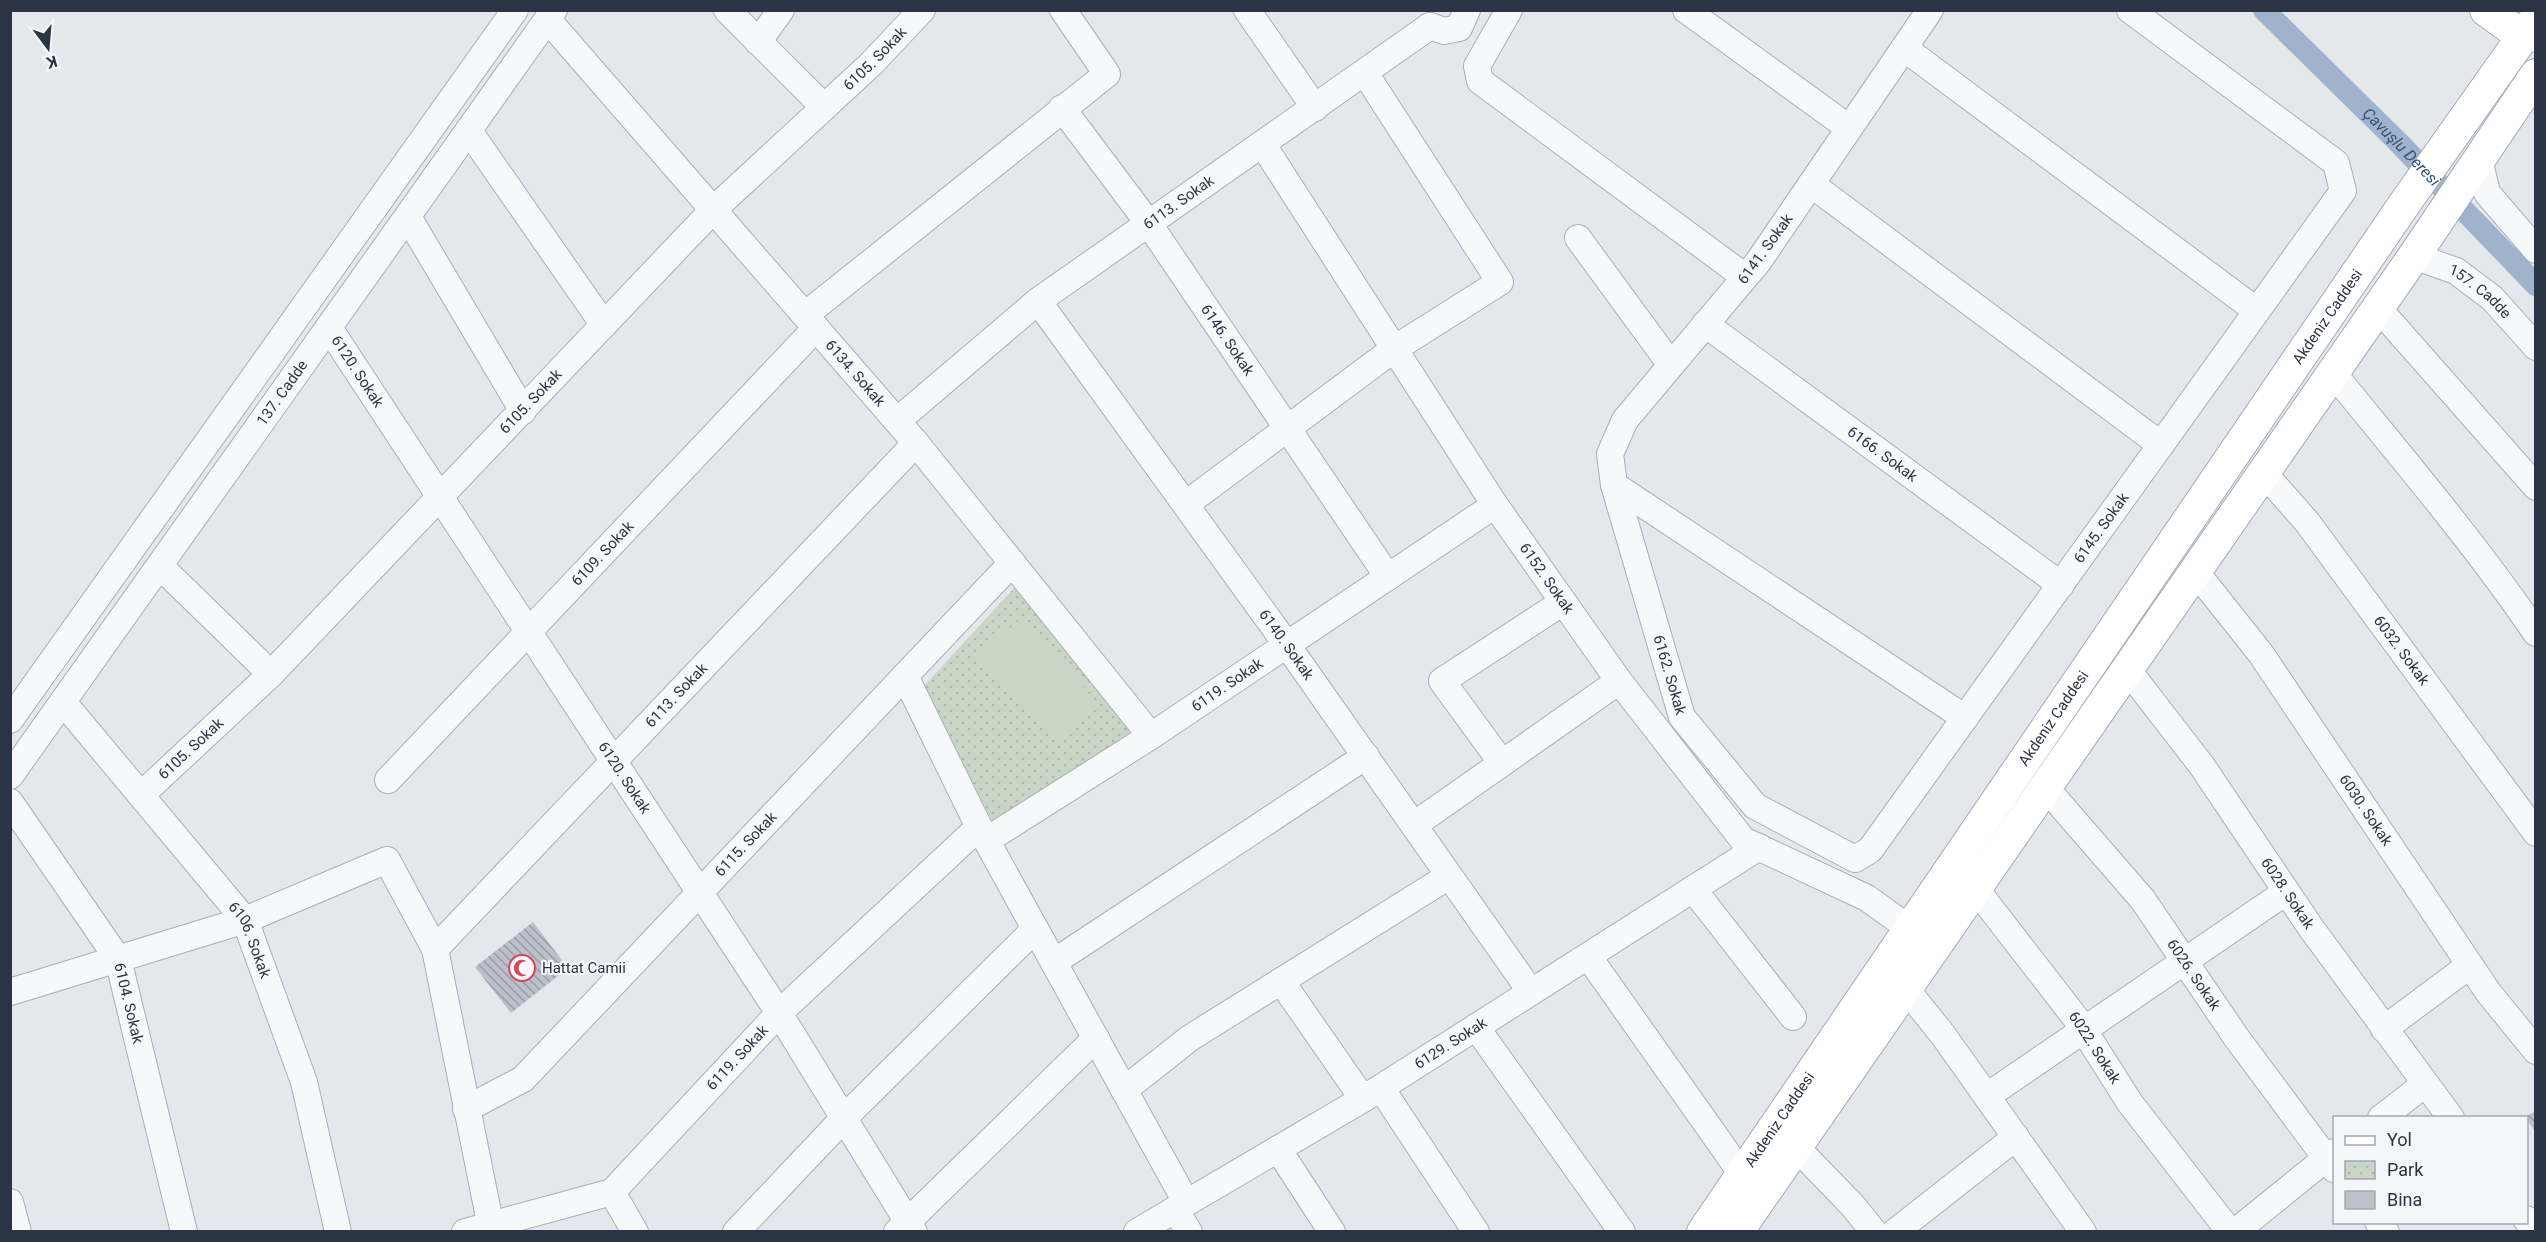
<svg xmlns="http://www.w3.org/2000/svg" width="2546" height="1242" font-family="Roboto,sans-serif">
	<defs>
		<pattern id="park-dots" width="8" height="8" patternUnits="userSpaceOnUse" patternTransform="scale(1.5)"><rect width="8" height="8" fill="#c9d6c5"/><path d="M2 2h.1M6 6h.1" fill="none" stroke="#adb8ab" stroke-width="1.8" stroke-linecap="round"/></pattern>
		<pattern id="building-back-hatch" width="6" height="6" patternUnits="userSpaceOnUse" patternTransform="scale(1.5)"><rect width="6" height="6" fill="#bbc0ca"/><path d="M-1 5l2 2M0 0l6 6M5-1l2 2" fill="none" stroke="#989da6"/></pattern>
	</defs>
	<rect width="100%" height="100%" fill="#e4e7ec"/>
	<path fill="url(#park-dots)" d="M 1016,586 L 1139,735 L 994,825 L 924,686 Z"/>
	<path fill="#c9d6c5" d="M 1023,617 L 1098,704 L 1055,741 L 976,656 Z"/>
	<g fill="none" stroke-linecap="round" stroke-linejoin="round">
		<path stroke="#9fb4cc" stroke-width="22" id="s1" d="M 2264,10 L 2397,141 L 2536,285"/>
	</g>
	<g fill="url(#building-back-hatch)">
		<path d="M 533,922 L 568,968 L 511,1013 L 475,967 Z"/>
		<path d="M 2536,1111 L 2536,1132 L 2526,1119 L 2526,1116 Z"/>
	</g>
	<g fill="none" stroke-linecap="round" stroke-linejoin="round">
		<defs>
			<g id="minor">
				<path d="M 727,10 L 824,107"/>
				<path d="M 1247,10 L 1315,108"/>
				<path d="M 1509,10 L 1477,66 L 1480,81 L 1745,277"/>
				<path d="M 1686,10 L 1849,128"/>
				<path id="s2" d="M 1930,10 L 1758,262 L 1625,420 L 1610,454 L 1614,485 L 1682,717 L 1755,806 L 1855,859 L 1870,850 L 2343,191 L 2336,163 L 2130,10"/>
				<path id="s3" d="M 548,20 L 916,443 L 1151,736"/>
				<path d="M 1430,26 L 1444,31 L 1459,28 L 1467,10"/>
				<path d="M 758,42 L 781,10"/>
				<path d="M 1904,48 L 2257,311"/>
				<path id="s4" d="M 1062,108 L 1149,224 L 1388,577"/>
				<path d="M 469,131 L 604,325"/>
				<path id="s5" d="M 1263,145 L 1495,505 L 1619,681 L 1743,840 L 1867,898 L 1910,929"/>
				<path d="M 2479,159 L 2487,193 L 2536,250"/>
				<path d="M 1811,184 L 2161,445"/>
				<path d="M 408,217 L 523,411"/>
				<path d="M 1578,238 L 1671,365"/>
				<path id="s6" d="M 2414,256 L 2456,271 L 2492,298 L 2536,347"/>
				<path id="s7" d="M 1038,301 L 1287,645 L 1531,992"/>
				<path d="M 2378,308 L 2536,487"/>
				<path d="M 805,315 L 1107,74 L 1063,10"/>
				<path id="s8" d="M 1705,324 L 2061,585"/>
				<path id="s9" d="M 329,328 L 779,1013 L 914,1232"/>
				<path d="M 2333,373 C 2402,458 2474,542 2536,633"/>
				<path id="s10" d="M 897,421 L 1038,301 L 1430,26"/>
				<path id="s11" d="M 2263,472 L 2307,522 L 2536,833"/>
				<path d="M 1614,485 L 1965,718"/>
				<path d="M 1186,504 L 1394,349 L 1500,282 L 1365,73"/>
				<path d="M 160,566 L 271,674"/>
				<path id="s12" d="M 2195,571 L 2261,654 L 2488,992 L 2536,1051"/>
				<path id="s13" d="M 2127,669 L 2202,766 L 2311,928 L 2451,1118"/>
				<path d="M 905,676 L 979,827 L 1186,1202"/>
				<path id="s14" d="M 63,702 L 245,920 L 304,1082 L 338,1232"/>
				<path d="M 10,720 L 515,10"/>
				<path d="M 1502,763 L 1442,681 L 1563,602"/>
				<path id="s15" d="M 10,776 L 554,10"/>
				<path id="s16" d="M 388,780 L 816,328"/>
				<path id="s17" d="M 2045,787 L 2143,900 L 2236,1037 L 2334,1169"/>
				<path id="s18" d="M 141,795 L 271,674 L 713,210 L 871,64 L 922,10"/>
				<path id="s19" d="M 10,802 L 118,959 L 184,1232"/>
				<path d="M 1414,825 L 1619,681"/>
				<path id="s20" d="M 987,840 L 1151,736 L 1495,505"/>
				<path id="s21" d="M 1962,875 L 1975,888 L 2078,1021 L 2130,1103 L 2230,1232"/>
				<path d="M 1693,889 L 1793,1017"/>
				<path id="s22" d="M 435,949 L 916,443"/>
				<path d="M 1588,956 L 1742,1174"/>
				<path d="M 1054,962 L 1366,756"/>
				<path d="M 1281,981 L 1363,1099"/>
				<path d="M 1906,989 L 1943,1035 L 2083,1232"/>
				<path d="M 10,992 L 245,920 L 387,860 L 435,949 L 492,1232"/>
				<path d="M 1476,1027 L 1622,1232"/>
				<path d="M 2384,1029 L 2470,965"/>
				<path d="M 1381,1088 L 1476,1232"/>
				<path d="M 1124,1090 L 1190,1038 L 1449,876"/>
				<path d="M 1987,1096 L 2286,892"/>
				<path id="s23" d="M 466,1109 L 523,1079 L 1012,563"/>
				<path d="M 2381,1118 L 2425,1084"/>
				<path d="M 1796,1147 L 1853,1206 L 1874,1232"/>
				<path d="M 1278,1149 L 1332,1232"/>
				<path d="M 612,1192 L 635,1232"/>
				<path d="M 10,1202 L 18,1232"/>
				<path d="M 1175,1209 L 1189,1232"/>
				<path d="M 2526,1219 L 2536,1231"/>
				<path d="M 2378,1222 L 2386,1232"/>
				<path id="s24" d="M 465,1232 L 612,1192 L 779,1013 L 979,827"/>
				<path d="M 736,1232 L 844,1118 L 1035,929"/>
				<path d="M 897,1232 L 1096,1038"/>
				<path id="s25" d="M 1137,1232 L 1363,1099 L 1759,847"/>
				<path d="M 1895,1232 L 2016,1137"/>
				<path d="M 2235,1232 L 2334,1152"/>
			</g>
			<g id="major">
				<path d="M 2486,10 L 2523,37 L 2536,35"/>
				<path id="s26" d="M 1703,1232 L 2405,203 L 2536,18"/>
				<path d="M 1737,1232 L 2414,256 L 2536,75"/>
			</g>
		</defs>
		<use href="#minor" stroke="#a9aeb7" stroke-width="28"/>
		<use href="#major" stroke="#a3abb8" stroke-width="34"/>
		<use href="#minor" stroke="#f7f8fa" stroke-width="26"/>
		<use href="#major" stroke="#fff" stroke-width="32"/>
	</g>
	<defs>
		<symbol id="mosque-ring" viewBox="-11 -11 22 22"><circle r="9.5" fill="#f4f6f9" stroke="#d1495b" stroke-width="1.5"/><path d="M3.5-4.9A6 6 0 1 0 3.5 4.9A5 5 0 1 1 3.5-4.9Z" fill="#d1495b"/></symbol>
	</defs>
	<g fill-rule="evenodd">
		<use href="#mosque-ring" x="507" y="953" width="30" height="30"/>
	</g>
	<g text-anchor="middle" dominant-baseline="central" stroke-width="4.5" stroke-linejoin="round" paint-order="stroke">
		<g font-size="15" fill="#2b3445" stroke="#f4f6f9">
			<text stroke="none"><textPath href="#s18" startOffset="1040">6105. Sokak</textPath></text>
			<text stroke="none"><textPath href="#s10" startOffset="357">6113. Sokak</textPath></text>
			<text transform="translate(1765 249) rotate(-54)">6141. Sokak</text>
			<text stroke="none"><textPath href="#s6" startOffset="76">157. Cadde</textPath></text>
			<text stroke="none"><textPath href="#s26" startOffset="1108">Akdeniz Caddesi</textPath></text>
			<text stroke="none"><textPath href="#s4" startOffset="285">6146. Sokak</textPath></text>
			<text stroke="none"><textPath href="#s9" startOffset="52">6120. Sokak</textPath></text>
			<text stroke="none"><textPath href="#s3" startOffset="468">6134. Sokak</textPath></text>
			<text stroke="none"><textPath href="#s15" startOffset="470">137. Cadde</textPath></text>
			<text stroke="none"><textPath href="#s18" startOffset="554">6105. Sokak</textPath></text>
			<text stroke="none"><textPath href="#s8" startOffset="220">6166. Sokak</textPath></text>
			<text stroke="none"><textPath href="#s2" startOffset="1464">6145. Sokak</textPath></text>
			<text stroke="none"><textPath href="#s16" startOffset="312">6109. Sokak</textPath></text>
			<text stroke="none"><textPath href="#s5" startOffset="518">6152. Sokak</textPath></text>
			<text stroke="none"><textPath href="#s7" startOffset="424">6140. Sokak</textPath></text>
			<text stroke="none"><textPath href="#s11" startOffset="226">6032. Sokak</textPath></text>
			<text stroke="none"><textPath href="#s2" startOffset="778">6162. Sokak</textPath></text>
			<text stroke="none"><textPath href="#s20" startOffset="286">6119. Sokak</textPath></text>
			<text stroke="none"><textPath href="#s22" startOffset="350">6113. Sokak</textPath></text>
			<text stroke="none"><textPath href="#s26" startOffset="622">Akdeniz Caddesi</textPath></text>
			<text stroke="none"><textPath href="#s18" startOffset="68">6105. Sokak</textPath></text>
			<text stroke="none"><textPath href="#s9" startOffset="538">6120. Sokak</textPath></text>
			<text stroke="none"><textPath href="#s12" startOffset="294">6030. Sokak</textPath></text>
			<text stroke="none"><textPath href="#s23" startOffset="388">6115. Sokak</textPath></text>
			<text stroke="none"><textPath href="#s13" startOffset="276">6028. Sokak</textPath></text>
			<text stroke="none"><textPath href="#s14" startOffset="304">6106. Sokak</textPath></text>
			<text stroke="none"><textPath href="#s17" startOffset="240">6026. Sokak</textPath></text>
			<text stroke="none"><textPath href="#s19" startOffset="236">6104. Sokak</textPath></text>
			<text stroke="none"><textPath href="#s25" startOffset="366">6129. Sokak</textPath></text>
			<text stroke="none"><textPath href="#s21" startOffset="218">6022. Sokak</textPath></text>
			<text stroke="none"><textPath href="#s24" startOffset="336">6119. Sokak</textPath></text>
			<text stroke="none"><textPath href="#s26" startOffset="136">Akdeniz Caddesi</textPath></text>
		</g>
		<g font-size="15" fill="#2b3445" stroke="#f4f6f9" text-anchor="start">
			<text x="542" y="968">Hattat Camii</text>
		</g>
		<g font-size="16" font-style="italic" fill="#34527a" stroke="#f4f6f9">
			<text stroke="none"><textPath href="#s1" startOffset="194">Çavuşlu Deresi</textPath></text>
		</g>
	</g>
	<rect width="2546" height="1242" fill="none" stroke="#2b3445" stroke-width="24"/>
	<rect x="2333" y="1116" width="195" height="108" fill="#f4f6f9" stroke="#a4a8b1" stroke-width="1.5"/>
	<rect x="2345" y="1136" width="30" height="9" fill="#ffffff" stroke="#a4a8b1" stroke-width="1.5"/>
	<text x="2387" y="1146" font-size="18" fill="#2b3445">Yol</text>
	<rect x="2345" y="1161" width="30" height="18" fill="url(#park-dots)" stroke="#a4a8b1" stroke-width="1.5"/>
	<text x="2387" y="1176" font-size="18" fill="#2b3445">Park</text>
	<rect x="2345" y="1191" width="30" height="18" fill="#bbc0ca" stroke="#a4a8b1" stroke-width="1.5"/>
	<text x="2387" y="1206" font-size="18" fill="#2b3445">Bina</text>
	<g transform="translate(48 48) rotate(164)" stroke="#f4f6f9" stroke-width="4.5" paint-order="stroke">
	<path d="M0-4.5L10 22L0 15L-10 22Z" fill="#2b3445"/>
	<text y="-9" font-size="16" font-weight="bold" text-anchor="middle" fill="#2b3445">K</text>
	</g>
</svg>
